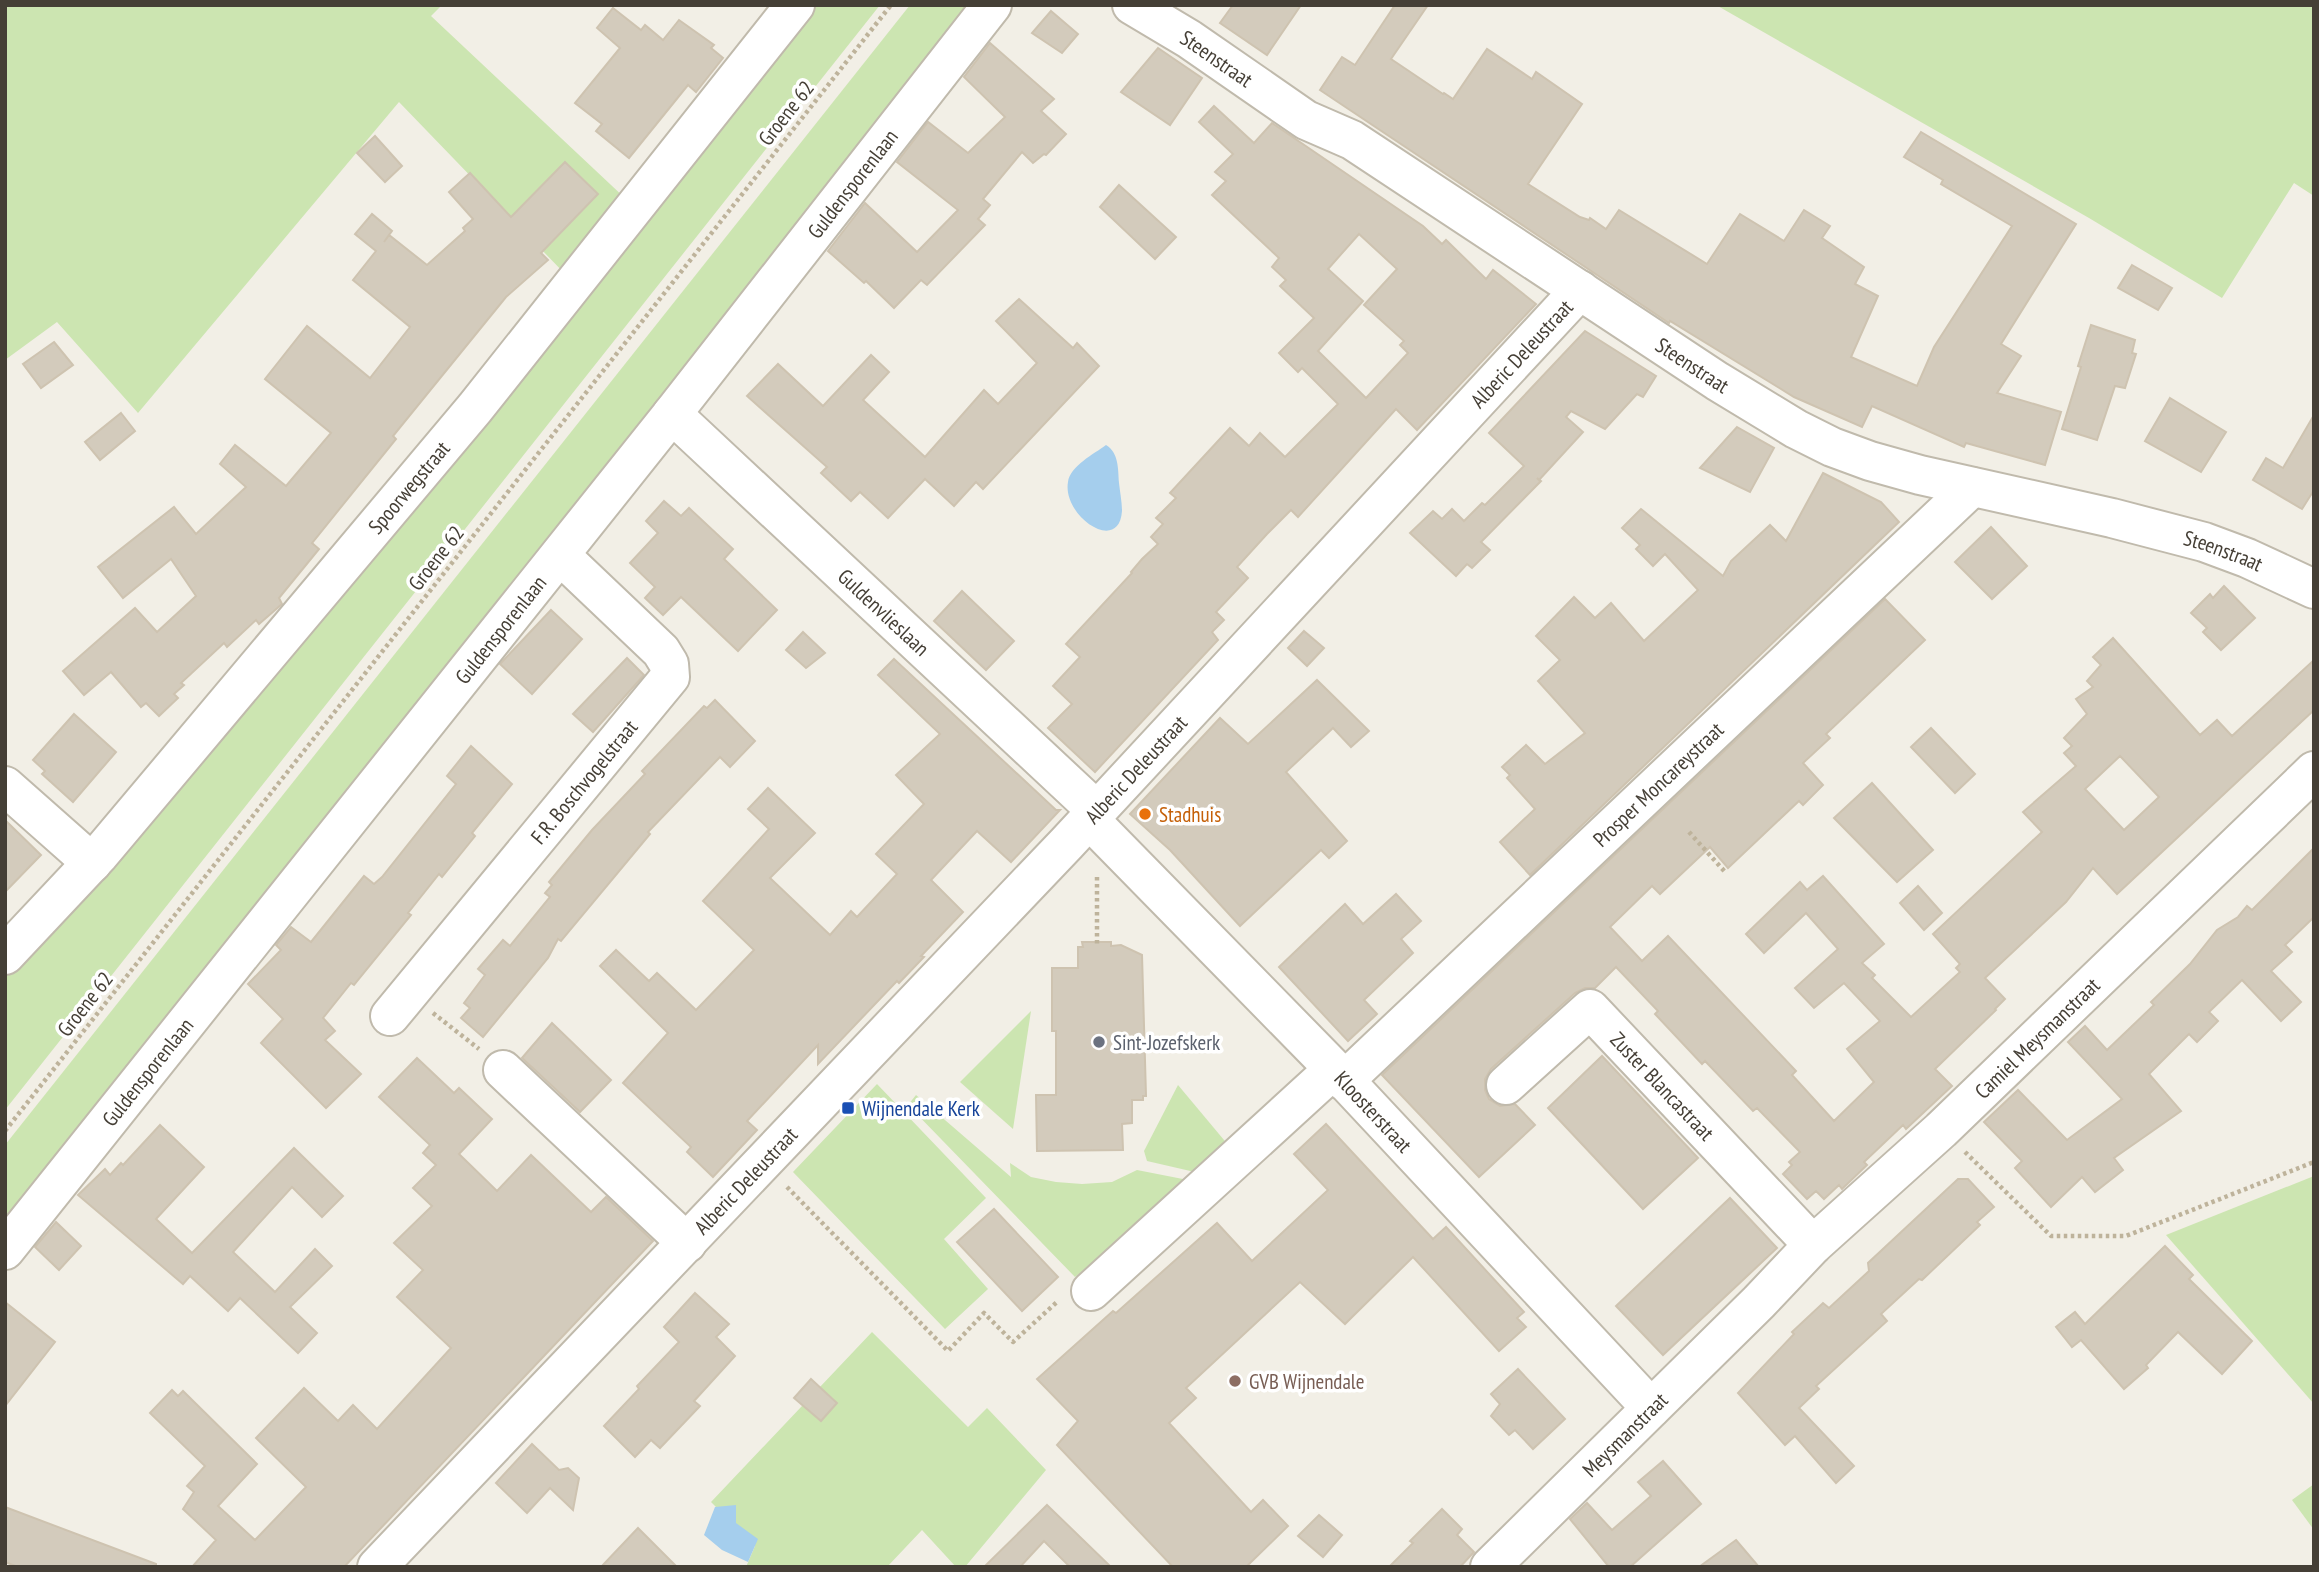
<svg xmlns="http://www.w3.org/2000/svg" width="2319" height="1572" font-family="'PT Sans Narrow',sans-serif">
	<rect width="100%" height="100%" fill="#f2efe6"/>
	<g fill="#cce5b1">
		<path d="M 5,5 L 442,5 L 431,16 L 627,200 L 567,276 L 399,102 L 138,413 L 57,322 L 5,360 Z"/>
		<path d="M 817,5 L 880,5 L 5,1110 L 5,971 L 176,793 Z"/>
		<path d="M 910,5 L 975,5 L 5,1229 L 5,1145 Z"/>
		<path d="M 1716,5 L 2314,5 L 2314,196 L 2294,183 L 2222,298 L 2089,218 Z"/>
		<path d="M 1031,1011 L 1013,1129 L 960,1082 Z"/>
		<path d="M 877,1084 L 986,1198 L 944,1239 L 988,1289 L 945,1329 L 793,1172 Z"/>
		<path d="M 1178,1085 L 1229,1146 L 1199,1173 L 1147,1161 L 1144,1151 Z"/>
		<path d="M 916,1095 L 1011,1177 L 1010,1163 L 1031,1177 L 1056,1182 L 1082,1184 L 1112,1182 L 1137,1170 L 1193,1181 L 1075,1277 L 908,1105 Z"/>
		<path d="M 2314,1176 L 2314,1404 L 2166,1235 Z"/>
		<path d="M 872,1332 L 968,1427 L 987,1408 L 1046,1470 L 965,1567 L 956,1567 L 922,1530 L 887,1567 L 746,1567 L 755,1546 L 711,1502 Z"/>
		<path d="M 2314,1484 L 2314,1530 L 2292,1500 Z"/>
	</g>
	<g fill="#a5ceed">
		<path d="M 1106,445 C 1119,453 1118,469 1119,483 C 1120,492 1122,502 1122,511 C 1119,555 1062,516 1068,482 C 1070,466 1094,454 1106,445 Z"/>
		<path d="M 736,1505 L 736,1523 L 758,1539 L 748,1562 L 722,1550 L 704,1535 L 715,1507 Z"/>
	</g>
	<g fill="#d3cbbc" stroke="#cec3b0" stroke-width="2" fill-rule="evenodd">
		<path d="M 1233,5 L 1301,5 L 1267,55 L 1220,23 Z"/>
		<path d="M 1395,5 L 1428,5 L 1391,59 L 1443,94 L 1444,93 L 1453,99 L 1487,49 L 1532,79 L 1536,72 L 1582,104 L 1528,184 L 1580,217 L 1589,220 L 1590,218 L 1606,229 L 1619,210 L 1707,264 L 1740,214 L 1784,241 L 1804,210 L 1830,226 L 1822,238 L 1864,267 L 1855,284 L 1878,296 L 1851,357 L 1917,386 L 1934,347 L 2012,226 L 1941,184 L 1943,180 L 1904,157 L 1921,132 L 2076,224 L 2001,344 L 2021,356 L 1997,393 L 2061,412 L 2045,465 L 1966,443 L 1964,447 L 1872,406 L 1862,427 L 1794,397 L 1670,321 L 1669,323 L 1320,90 L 1342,57 L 1355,65 Z"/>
		<path d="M 613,8 L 641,30 L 645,25 L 663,40 L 679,20 L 714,45 L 711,48 L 723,58 L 696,92 L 688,85 L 629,158 L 596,131 L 602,124 L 575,103 L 620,48 L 597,28 Z"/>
		<path d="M 1051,11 L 1078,34 L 1062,53 L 1032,33 Z"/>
		<path d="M 990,43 L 1054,99 L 1041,111 L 1066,134 L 1046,155 L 1044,154 L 1033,163 L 1022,152 L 983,199 L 990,205 L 978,219 L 985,225 L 927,285 L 921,280 L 894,308 L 866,281 L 864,283 L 828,251 L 865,203 L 917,252 L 958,210 L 897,162 L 928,122 L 968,153 L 1005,117 L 964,77 Z"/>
		<path d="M 1158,48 L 1202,78 L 1170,125 L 1121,92 Z"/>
		<path d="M 1214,106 L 1254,143 L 1272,123 L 1423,226 L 1442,244 L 1446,240 L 1486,279 L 1493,270 L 1536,304 L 1417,430 L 1396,409 L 1298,517 L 1291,510 L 1267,534 L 1237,567 L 1248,578 L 1216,612 L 1224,620 L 1212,632 L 1218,640 L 1095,772 L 1048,728 L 1072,704 L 1053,686 L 1080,657 L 1066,644 L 1132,573 L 1131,572 L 1142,559 L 1158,544 L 1151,537 L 1163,524 L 1156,518 L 1176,498 L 1170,493 L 1230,428 L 1249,446 L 1260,433 L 1285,457 L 1338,404 L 1302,368 L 1298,372 L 1279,353 L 1314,318 L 1280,286 L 1286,280 L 1272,267 L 1279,258 L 1212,195 L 1226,181 L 1215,172 L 1233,154 L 1199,122 ZM 1359,234 L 1397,269 L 1364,305 L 1404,341 L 1400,345 L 1408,353 L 1366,398 L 1318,351 L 1363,301 L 1328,269 Z"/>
		<path d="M 375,136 L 402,166 L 385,182 L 357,153 Z"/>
		<path d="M 565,162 L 598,194 L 541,253 L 548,260 L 506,297 L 393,436 L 396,439 L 312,543 L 319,549 L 279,598 L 282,604 L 259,624 L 256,620 L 227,647 L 224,643 L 181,683 L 184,685 L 174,694 L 178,698 L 159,716 L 146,703 L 141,707 L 111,672 L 84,695 L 63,671 L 135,608 L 157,632 L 196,596 L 171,559 L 123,598 L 98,567 L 174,507 L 196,534 L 246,487 L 220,464 L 235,445 L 286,486 L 331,433 L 265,379 L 307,326 L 370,378 L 410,327 L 353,280 L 376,251 L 355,234 L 372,214 L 392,231 L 384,242 L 389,235 L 427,265 L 465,231 L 463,228 L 473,219 L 449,192 L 470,173 L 511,217 Z"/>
		<path d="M 1119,185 L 1176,237 L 1155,259 L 1100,207 Z"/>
		<path d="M 2132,265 L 2172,288 L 2158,310 L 2118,288 Z"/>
		<path d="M 1019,299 L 1073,348 L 1077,343 L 1099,366 L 983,489 L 976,482 L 954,506 L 925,479 L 888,518 L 860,492 L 851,501 L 821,473 L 827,467 L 747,396 L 778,364 L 823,406 L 871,355 L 889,372 L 863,400 L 925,457 L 984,390 L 998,404 L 1037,363 L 996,321 Z"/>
		<path d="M 2091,325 L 2135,340 L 2132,353 L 2136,354 L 2125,388 L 2115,386 L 2097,440 L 2062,429 L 2081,367 L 2078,366 Z"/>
		<path d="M 1585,331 L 1656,376 L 1643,397 L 1637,394 L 1605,429 L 1571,411 L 1566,417 L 1583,432 L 1539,480 L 1537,478 L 1541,481 L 1481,542 L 1490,550 L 1472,568 L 1467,564 L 1456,576 L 1410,533 L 1433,511 L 1442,519 L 1452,509 L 1464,521 L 1482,503 L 1485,505 L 1524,466 L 1489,433 Z"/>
		<path d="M 54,342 L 73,365 L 41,388 L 23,364 Z"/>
		<path d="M 2170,398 L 2226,432 L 2201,472 L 2145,441 Z"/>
		<path d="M 121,413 L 135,431 L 100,460 L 85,442 Z"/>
		<path d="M 2314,415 L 2314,490 L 2302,509 L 2253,480 L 2266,458 L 2283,468 Z"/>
		<path d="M 1737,427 L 1774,448 L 1750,492 L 1700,468 Z"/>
		<path d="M 1823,473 L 1881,502 L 1899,522 L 1530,875 L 1500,842 L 1535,809 L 1507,778 L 1510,775 L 1502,767 L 1526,745 L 1545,764 L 1585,733 L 1538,681 L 1560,660 L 1536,636 L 1574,597 L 1595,618 L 1611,603 L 1644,641 L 1698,590 L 1665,554 L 1653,566 L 1636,549 L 1640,545 L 1622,528 L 1641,509 L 1723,576 L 1731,561 L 1770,525 L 1786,541 Z"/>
		<path d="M 664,501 L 681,516 L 689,508 L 733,549 L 724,559 L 777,610 L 738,651 L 681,597 L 663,615 L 645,598 L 655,587 L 630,563 L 658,533 L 646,521 Z"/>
		<path d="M 1991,527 L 2027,566 L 1992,599 L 1955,562 Z"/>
		<path d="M 2224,586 L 2255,618 L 2221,650 L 2203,632 L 2207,628 L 2191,613 L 2210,594 L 2213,598 Z"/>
		<path d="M 962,591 L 1014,641 L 986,670 L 934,621 Z"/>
		<path d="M 1885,599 L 1925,640 L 1826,734 L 1830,738 L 1803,763 L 1823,785 L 1803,805 L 1799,801 L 1728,868 L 1710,847 L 1660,894 L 1652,886 L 1610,927 L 1642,961 L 1668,936 L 1796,1071 L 1792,1075 L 1834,1121 L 1874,1082 L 1847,1049 L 1880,1021 L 1844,983 L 1814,1008 L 1795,988 L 1838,949 L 1806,913 L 1764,953 L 1746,934 L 1800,882 L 1807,890 L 1823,876 L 1884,944 L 1862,963 L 1875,975 L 1872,978 L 1911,1017 L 1960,972 L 1956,968 L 1960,964 L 1933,934 L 2042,832 L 2023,812 L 2076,766 L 2064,753 L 2072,746 L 2064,738 L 2087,714 L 2076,699 L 2093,687 L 2087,681 L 2101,665 L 2093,657 L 2113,638 L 2200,735 L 2217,720 L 2232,736 L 2314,660 L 2314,710 L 2117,894 L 2093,868 L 2066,902 L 1985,978 L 2005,999 L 1995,1009 L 1996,1010 L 1935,1069 L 1952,1086 L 1906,1129 L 1903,1125 L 1864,1162 L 1867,1165 L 1842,1189 L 1839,1185 L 1824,1199 L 1816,1191 L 1807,1199 L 1783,1174 L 1792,1165 L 1789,1162 L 1800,1152 L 1757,1108 L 1753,1111 L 1705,1061 L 1702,1064 L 1655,1014 L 1658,1011 L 1616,967 L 1595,988 L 1585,988 L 1575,993 L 1491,1069 L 1485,1079 L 1485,1090 L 1489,1099 L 1500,1106 L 1515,1104 L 1535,1125 L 1479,1177 L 1382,1075 ZM 2120,756 L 2159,797 L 2124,830 L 2085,789 Z"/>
		<path d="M 551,610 L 582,639 L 532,694 L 500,664 Z"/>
		<path d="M 1304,631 L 1324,648 L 1307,666 L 1288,648 Z"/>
		<path d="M 803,632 L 825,653 L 806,668 L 786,650 Z"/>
		<path d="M 627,658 L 644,675 L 593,732 L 573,714 Z"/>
		<path d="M 894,659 L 1056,810 L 1060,810 L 1011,862 L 977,831 L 931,880 L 963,912 L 921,956 L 924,957 L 899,983 L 897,981 L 818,1064 L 818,1045 L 747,1121 L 757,1130 L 713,1177 L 687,1152 L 691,1147 L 623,1083 L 668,1033 L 600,966 L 616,950 L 649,981 L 657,973 L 696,1010 L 754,950 L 703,901 L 769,829 L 748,809 L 768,788 L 815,833 L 770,878 L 830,935 L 851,911 L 857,917 L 897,874 L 876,854 L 924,804 L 896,775 L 940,734 L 878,675 Z"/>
		<path d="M 1317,680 L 1369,731 L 1351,747 L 1333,728 L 1286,772 L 1347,841 L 1329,858 L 1321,850 L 1240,926 L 1170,850 L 1130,814 L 1220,718 L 1248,744 Z"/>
		<path d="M 715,700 L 755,741 L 730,767 L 720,757 L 648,832 L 650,834 L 561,941 L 558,939 L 548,958 L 483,1037 L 461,1018 L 470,1008 L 464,1003 L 485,975 L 478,969 L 503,940 L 510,946 L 550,897 L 545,893 L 552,885 L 549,882 L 592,830 L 645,774 L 642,771 L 704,706 L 707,708 Z"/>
		<path d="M 74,714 L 116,752 L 73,802 L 42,774 L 45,771 L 33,760 Z"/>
		<path d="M 1931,728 L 1975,774 L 1955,793 L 1911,747 Z"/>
		<path d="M 471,746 L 512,784 L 472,833 L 475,836 L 459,856 L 442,877 L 439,874 L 408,913 L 411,915 L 354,985 L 351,983 L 323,1018 L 335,1031 L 325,1040 L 361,1074 L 326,1108 L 261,1043 L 283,1019 L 248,984 L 281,950 L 276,945 L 291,927 L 311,942 L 364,876 L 374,884 L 382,877 L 456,784 L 447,776 Z"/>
		<path d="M 1872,783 L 1933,850 L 1897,882 L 1834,818 Z"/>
		<path d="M 5,820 L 41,855 L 5,892 Z"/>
		<path d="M 2314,848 L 2314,917 L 2285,945 L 2292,952 L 2271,971 L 2301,1002 L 2281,1021 L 2242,980 L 2209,1012 L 2218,1021 L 2197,1042 L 2189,1034 L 2149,1074 L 2181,1111 L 2114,1158 L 2123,1170 L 2095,1192 L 2082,1177 L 2051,1207 L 2015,1168 L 2022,1161 L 1984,1122 L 2018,1090 L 2067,1140 L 2122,1099 L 2068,1042 L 2085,1026 L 2107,1050 L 2154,1005 L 2151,1002 L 2190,964 L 2217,930 L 2238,917 L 2247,906 L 2252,910 Z"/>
		<path d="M 1918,886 L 1942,913 L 1924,930 L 1900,903 Z"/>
		<path d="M 1396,894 L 1421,921 L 1401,939 L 1413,953 L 1364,1000 L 1377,1014 L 1348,1041 L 1279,967 L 1345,904 L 1363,924 Z"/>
		<path d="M 1082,942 L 1111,942 L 1111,946 L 1121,945 L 1142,955 L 1146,1096 L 1143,1096 L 1143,1100 L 1132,1100 L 1132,1123 L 1122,1124 L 1123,1150 L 1037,1151 L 1036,1095 L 1056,1095 L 1056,1031 L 1052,1031 L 1052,968 L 1078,968 L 1078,947 L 1083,947 Z"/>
		<path d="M 552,1023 L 611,1080 L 580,1112 L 522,1058 Z"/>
		<path d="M 1602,1056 L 1698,1158 L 1643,1209 L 1548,1108 Z"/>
		<path d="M 417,1058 L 454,1093 L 459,1088 L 492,1119 L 459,1154 L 497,1191 L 531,1155 L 591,1212 L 606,1197 L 653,1241 L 344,1567 L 192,1567 L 216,1540 L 183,1509 L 194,1492 L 187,1486 L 205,1466 L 150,1413 L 172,1390 L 178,1396 L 183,1391 L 257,1464 L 218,1506 L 255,1540 L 306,1487 L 256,1438 L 304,1388 L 338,1421 L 353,1405 L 377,1429 L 451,1348 L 397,1297 L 423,1270 L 394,1243 L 432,1206 L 413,1188 L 436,1165 L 423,1153 L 430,1145 L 379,1097 Z"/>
		<path d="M 1326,1124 L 1433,1239 L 1446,1227 L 1524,1312 L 1517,1318 L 1526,1327 L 1499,1351 L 1413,1257 L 1345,1324 L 1300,1282 L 1186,1388 L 1196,1398 L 1169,1423 L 1251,1512 L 1263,1500 L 1288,1526 L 1246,1567 L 1173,1567 L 1057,1445 L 1078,1421 L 1037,1379 L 1113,1311 L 1116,1313 L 1217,1223 L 1252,1261 L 1328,1190 L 1294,1154 Z"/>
		<path d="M 160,1125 L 204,1167 L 156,1219 L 192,1253 L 294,1148 L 343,1196 L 322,1217 L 292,1187 L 233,1252 L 275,1292 L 315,1249 L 332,1266 L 290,1307 L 317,1333 L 298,1353 L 240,1298 L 228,1311 L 190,1276 L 183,1284 L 78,1195 L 105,1169 L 110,1175 L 121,1163 L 123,1165 Z"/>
		<path d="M 1958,1179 L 1968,1179 L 1994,1207 L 1977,1222 L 1980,1225 L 1922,1280 L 1919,1279 L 1881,1314 L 1887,1321 L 1816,1386 L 1819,1389 L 1799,1408 L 1854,1466 L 1836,1483 L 1795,1436 L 1785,1445 L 1738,1393 L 1794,1334 L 1792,1332 L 1823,1303 L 1829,1308 L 1869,1271 L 1868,1263 Z"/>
		<path d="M 1730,1198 L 1777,1248 L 1663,1355 L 1616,1306 Z"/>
		<path d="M 994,1209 L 1058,1277 L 1022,1311 L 957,1242 Z"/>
		<path d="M 56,1222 L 81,1246 L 59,1270 L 35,1247 Z"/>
		<path d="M 2165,1246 L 2193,1275 L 2189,1279 L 2252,1341 L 2222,1374 L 2178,1332 L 2146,1365 L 2148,1368 L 2124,1389 L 2081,1340 L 2072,1347 L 2056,1327 L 2075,1312 L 2085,1324 Z"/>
		<path d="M 695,1293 L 729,1324 L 716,1337 L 735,1356 L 694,1401 L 700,1406 L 660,1448 L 651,1440 L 635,1457 L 604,1426 L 639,1389 L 637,1386 L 679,1342 L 664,1327 Z"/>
		<path d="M 5,1302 L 55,1342 L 5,1406 Z"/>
		<path d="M 1518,1369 L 1565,1419 L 1533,1449 L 1515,1430 L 1509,1435 L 1491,1416 L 1500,1404 L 1491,1394 Z"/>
		<path d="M 811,1379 L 837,1403 L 821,1421 L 794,1398 Z"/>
		<path d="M 532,1444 L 559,1470 L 568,1468 L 579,1478 L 573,1510 L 550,1488 L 527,1513 L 496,1483 Z"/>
		<path d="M 1663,1461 L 1701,1504 L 1630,1567 L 1609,1567 L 1570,1519 L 1587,1503 L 1612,1530 L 1651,1496 L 1638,1482 Z"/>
		<path d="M 1047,1505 L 1111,1567 L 1070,1567 L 1044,1541 L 1020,1567 L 984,1567 Z"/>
		<path d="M 5,1507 L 156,1564 L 156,1567 L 18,1567 L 5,1562 Z"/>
		<path d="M 1442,1509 L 1462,1529 L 1457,1535 L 1474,1552 L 1460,1567 L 1389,1567 L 1413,1543 L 1410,1541 Z"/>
		<path d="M 1319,1515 L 1342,1535 L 1323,1557 L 1298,1536 Z"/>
		<path d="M 638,1528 L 677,1567 L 601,1567 Z"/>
		<path d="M 1736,1540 L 1759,1567 L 1699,1567 Z"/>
	</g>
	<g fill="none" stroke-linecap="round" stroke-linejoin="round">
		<defs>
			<g id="minor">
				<path id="s1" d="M 1132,5 L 1189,39 L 1306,120 L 1352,140 L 1717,381 L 1796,429 L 1832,447 L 1870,461 L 1920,475 L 2112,518 L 2204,542 L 2247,558 L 2314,589"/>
				<path id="s2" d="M 672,414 L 1097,811"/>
				<path d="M 5,786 L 92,863"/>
				<path id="s3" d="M 1089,819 L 1334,1069 L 1651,1408"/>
				<path id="s4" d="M 5,955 L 99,855 L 475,408 L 795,5"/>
				<path id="s5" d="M 390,1016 L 670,677 L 669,664 L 661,651 L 560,555"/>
				<path d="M 503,1070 L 687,1243"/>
				<path id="s6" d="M 1344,1081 L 1972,487"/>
				<path id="s7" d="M 1506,1085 L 1590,1009 L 1813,1245"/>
				<path id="s8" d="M 5,1250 L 672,414 L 992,5"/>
				<path d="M 1091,1291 L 1334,1069"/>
				<path id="s9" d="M 377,1567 L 1067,843 L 1580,290"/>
				<path id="s10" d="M 1490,1567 L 1759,1302 L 1813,1245 L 1941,1130 L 2314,771"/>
			</g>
		</defs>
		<use href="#minor" stroke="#c0baac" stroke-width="42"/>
		<g stroke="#beb39b" stroke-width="4.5" stroke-dasharray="3.5 3.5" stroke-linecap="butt">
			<path d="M 1689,832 L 1726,873"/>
			<path d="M 1097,877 L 1097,946"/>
			<path d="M 433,1013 L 479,1049"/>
			<path d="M 5,1131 L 891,5"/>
			<path d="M 1965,1152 L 2051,1236 L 2126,1236 L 2314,1162"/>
			<path d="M 787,1187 L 948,1351 L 984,1313 L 1013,1342 L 1058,1301"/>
		</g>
		<use href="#minor" stroke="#fff" stroke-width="38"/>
	</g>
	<circle fill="#e8710a" stroke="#fff" stroke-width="2.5" cx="1145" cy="814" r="7"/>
	<circle fill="#6b7280" stroke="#fff" stroke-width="2.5" cx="1099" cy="1042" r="7"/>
	<rect fill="#1a4fb4" stroke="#fff" stroke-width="2.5" x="841" y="1101" width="14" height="14" rx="3.5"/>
	<circle fill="#8d6e63" stroke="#fff" stroke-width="2.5" cx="1235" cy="1381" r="7"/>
	<g text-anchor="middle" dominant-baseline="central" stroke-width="7" stroke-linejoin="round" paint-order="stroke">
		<g font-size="21" fill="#453f36" stroke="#fff">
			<text stroke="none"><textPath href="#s1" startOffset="100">Steenstraat</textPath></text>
			<text transform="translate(786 113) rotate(-52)">Groene 62</text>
			<text stroke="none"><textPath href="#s8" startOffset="1362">Guldensporenlaan</textPath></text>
			<text stroke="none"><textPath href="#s9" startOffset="1668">Alberic Deleustraat</textPath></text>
			<text stroke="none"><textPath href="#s1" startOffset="667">Steenstraat</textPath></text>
			<text stroke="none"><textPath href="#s4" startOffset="618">Spoorwegstraat</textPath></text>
			<text stroke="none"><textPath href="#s1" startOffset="1234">Steenstraat</textPath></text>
			<text transform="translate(436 558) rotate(-52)">Groene 62</text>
			<text stroke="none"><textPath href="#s2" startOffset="290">Guldenvlieslaan</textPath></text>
			<text stroke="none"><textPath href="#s8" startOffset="794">Guldensporenlaan</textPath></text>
			<text stroke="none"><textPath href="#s9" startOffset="1101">Alberic Deleustraat</textPath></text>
			<text stroke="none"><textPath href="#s5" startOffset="304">F.R. Boschvogelstraat</textPath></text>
			<text stroke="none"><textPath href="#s6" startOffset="432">Prosper Moncareystraat</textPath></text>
			<text transform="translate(85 1004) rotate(-52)">Groene 62</text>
			<text stroke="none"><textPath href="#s10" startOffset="761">Camiel Meysmanstraat</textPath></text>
			<text stroke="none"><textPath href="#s8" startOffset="228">Guldensporenlaan</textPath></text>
			<text stroke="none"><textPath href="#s7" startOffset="219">Zuster Blancastraat</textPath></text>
			<text stroke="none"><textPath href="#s3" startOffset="408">Kloosterstraat</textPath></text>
			<text stroke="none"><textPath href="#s9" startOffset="534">Alberic Deleustraat</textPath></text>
			<text stroke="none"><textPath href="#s10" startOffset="189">Meysmanstraat</textPath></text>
		</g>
		<g font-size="21" fill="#c56008" stroke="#fff" text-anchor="start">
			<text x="1159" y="814">Stadhuis</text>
		</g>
		<g font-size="21" fill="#5b616d" stroke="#fff" text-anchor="start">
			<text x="1113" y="1042">Sint-Jozefskerk</text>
		</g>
		<g font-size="21" fill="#164399" stroke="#fff" text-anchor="start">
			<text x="862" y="1108">Wijnendale Kerk</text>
		</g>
		<g font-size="21" fill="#785e54" stroke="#fff" text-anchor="start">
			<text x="1249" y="1381">GVB Wijnendale</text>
		</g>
	</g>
	<rect width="2319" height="1572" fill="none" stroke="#453f36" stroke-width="14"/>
</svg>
